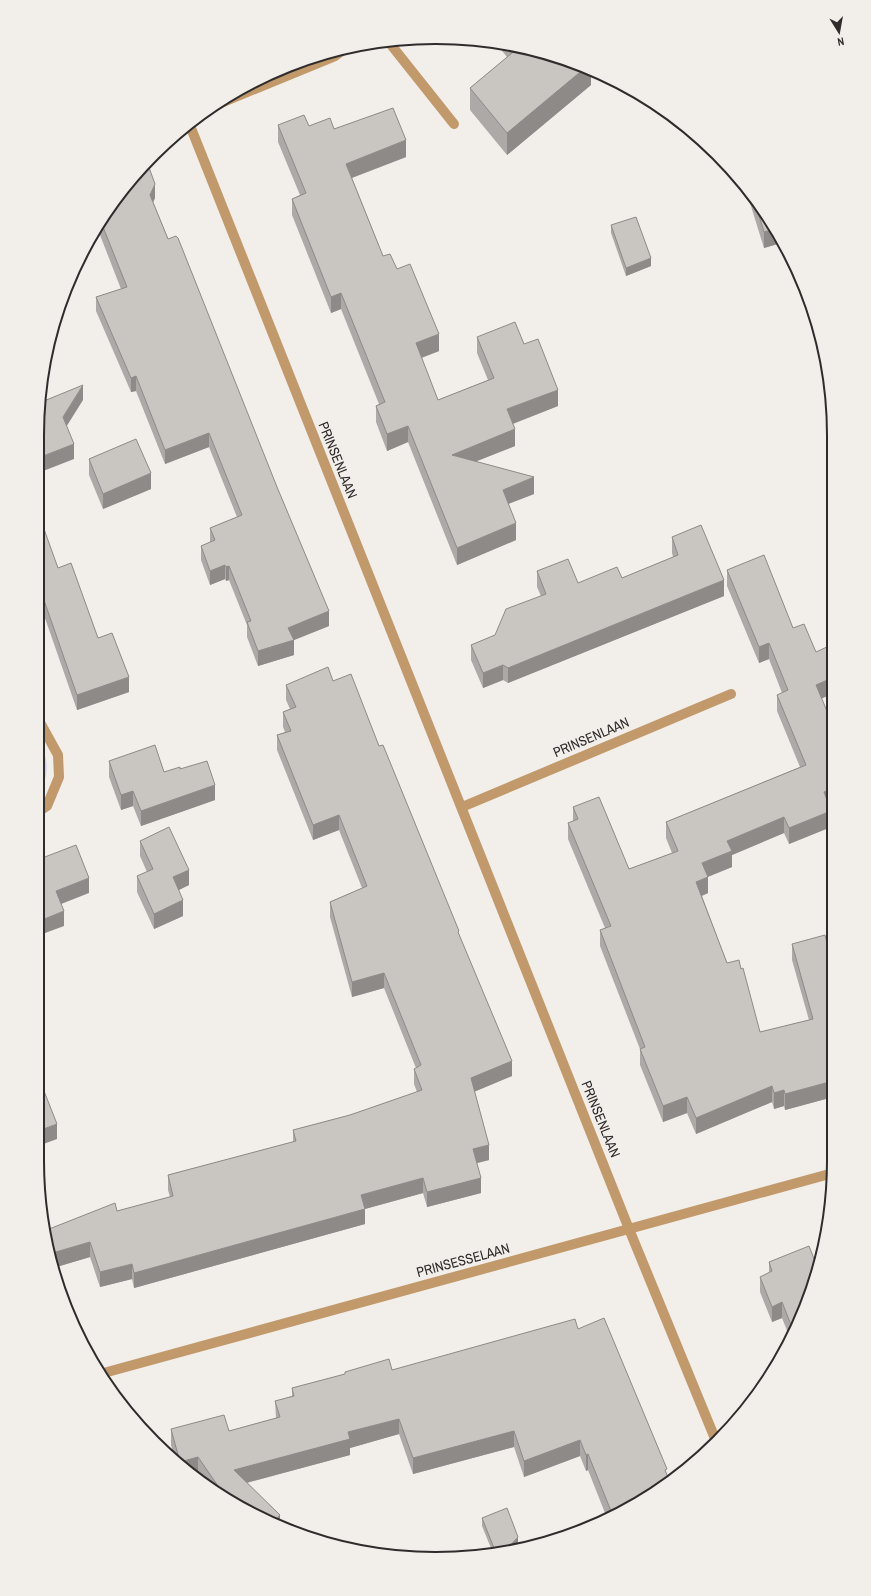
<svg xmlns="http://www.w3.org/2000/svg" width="871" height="1596" font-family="'Archivo Narrow',sans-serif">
	<rect width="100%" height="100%" fill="#f2eeea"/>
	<path fill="#d9cefa" d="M 37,740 C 51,759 49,778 37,797 Z"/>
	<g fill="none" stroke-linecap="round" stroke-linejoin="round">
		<path stroke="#c1996a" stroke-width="10" d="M 388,41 L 454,124"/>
		<g stroke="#c1996a" stroke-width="10">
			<path d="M 218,104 L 335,56 L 345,49"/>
			<path d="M 189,123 L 629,1229 L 716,1441"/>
			<path d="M 462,807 L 731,694"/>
			<path d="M 37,813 L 47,806 L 59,777 L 58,755 L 37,717"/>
			<path d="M 100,1374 L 833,1173"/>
		</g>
	</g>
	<g fill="#ada9a6">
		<path d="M 495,42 L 563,58 L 591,71 L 591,85 L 507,155 L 470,110 L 470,88 L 507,57 Z"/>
		<path d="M 278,125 L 309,126 L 334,129 L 406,157 L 352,178 L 383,256 L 397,269 L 439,351 L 421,358 L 438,400 L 488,380 L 477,353 L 477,337 L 524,344 L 558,406 L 513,424 L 515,446 L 476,461 L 534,494 L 508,504 L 516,540 L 457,565 L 408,442 L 387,451 L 376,422 L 376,406 L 379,404 L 341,309 L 331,313 L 292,215 L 292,199 L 300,195 L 278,142 Z"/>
		<path d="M 136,173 L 155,198 L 153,202 L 329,626 L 294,640 L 294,655 L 258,666 L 247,637 L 247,625 L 229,580 L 226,581 L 225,579 L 210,585 L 201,560 L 201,546 L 210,542 L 210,528 L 237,517 L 209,447 L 165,464 L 136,391 L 131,392 L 96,311 L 96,297 L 121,289 L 100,235 L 100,226 L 99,224 Z"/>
		<path d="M 750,195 L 767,214 L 781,243 L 764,248 L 750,203 Z"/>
		<path d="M 611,225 L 651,266 L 626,276 L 611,233 Z"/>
		<path d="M 89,459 L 151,489 L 103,509 L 89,475 Z"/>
		<path d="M 38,518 L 58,568 L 129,692 L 77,710 L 38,598 Z"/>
		<path d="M 672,537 L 724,596 L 508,683 L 503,680 L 483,688 L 471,660 L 471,645 L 495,635 L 541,596 L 537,587 L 537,571 L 578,583 L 622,578 L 673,557 L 672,553 Z"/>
		<path d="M 727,570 L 793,628 L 816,652 L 831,651 L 832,694 L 822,698 L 829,806 L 831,827 L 789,844 L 784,833 L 732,855 L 732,867 L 708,877 L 708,893 L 702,896 L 727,963 L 760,1032 L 809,1020 L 792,960 L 792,944 L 832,963 L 833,1097 L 785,1110 L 784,1106 L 774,1109 L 772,1102 L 696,1134 L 687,1113 L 663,1122 L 640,1065 L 640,1049 L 600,946 L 600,930 L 605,928 L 568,839 L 568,823 L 573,821 L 573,807 L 629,869 L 672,853 L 666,838 L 666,822 L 800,767 L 777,711 L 777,695 L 782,693 L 769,659 L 759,663 L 727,586 Z"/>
		<path d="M 333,681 L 379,746 L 459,934 L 512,1076 L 474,1092 L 489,1160 L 477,1163 L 481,1193 L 427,1207 L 423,1193 L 365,1209 L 365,1224 L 134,1288 L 132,1279 L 100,1287 L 90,1257 L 53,1268 L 45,1238 L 117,1211 L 170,1197 L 168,1190 L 168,1175 L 293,1142 L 293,1130 L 350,1115 L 417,1092 L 414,1084 L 414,1069 L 416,1068 L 384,988 L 352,997 L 330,917 L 330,902 L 362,888 L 339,830 L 313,840 L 277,750 L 277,735 L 285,732 L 283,727 L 283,712 L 290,709 L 286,700 L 286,685 Z"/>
		<path d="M 109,761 L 164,772 L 180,769 L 215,800 L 141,826 L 133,806 L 121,810 L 109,777 Z"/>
		<path d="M 140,841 L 189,885 L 178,890 L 183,916 L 154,929 L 137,892 L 137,876 L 147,872 L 140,856 Z"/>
		<path d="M 769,1262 L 818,1269 L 790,1338 L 782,1318 L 772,1322 L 760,1292 L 760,1277 L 769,1273 Z"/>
		<path d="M 578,1329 L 657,1492 L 607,1518 L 588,1470 L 586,1471 L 580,1456 L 524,1477 L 514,1447 L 413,1474 L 399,1434 L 350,1448 L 350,1455 L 247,1483 L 280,1527 L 214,1492 L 208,1487 L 198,1473 L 192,1474 L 176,1462 L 171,1445 L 171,1429 L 229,1431 L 276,1418 L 275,1401 L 292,1396 L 292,1388 L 345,1374 L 345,1372 L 392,1370 Z"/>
		<path d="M 482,1518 L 518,1545 L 514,1550 L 493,1553 L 482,1526 Z"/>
	</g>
	<g fill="#8d8a87">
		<path d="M 585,68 L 591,71 L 591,85 L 507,155 L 507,133 Z"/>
		<path d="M 406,140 L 406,157 L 346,180 L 346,164 Z"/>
		<path d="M 155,184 L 155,198 L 150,209 L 150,195 Z"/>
		<path d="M 774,229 L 781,243 L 764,248 L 764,232 Z"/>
		<path d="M 651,258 L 651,266 L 626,276 L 626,268 Z"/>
		<path d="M 341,293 L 341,309 L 331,313 L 331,297 Z"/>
		<path d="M 439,334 L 439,351 L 416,360 L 416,343 Z"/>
		<path d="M 136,376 L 136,391 L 131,392 L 131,378 Z"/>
		<path d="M 83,385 L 83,400 L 63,432 L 63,417 Z"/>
		<path d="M 558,390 L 558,406 L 507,426 L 507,409 Z"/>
		<path d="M 408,426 L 408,442 L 387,451 L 387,434 Z"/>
		<path d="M 515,429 L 515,446 L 452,471 L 452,455 Z"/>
		<path d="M 209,433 L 209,447 L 165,464 L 165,450 Z"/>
		<path d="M 74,444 L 74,459 L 38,473 L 38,458 Z"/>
		<path d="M 151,473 L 151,489 L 103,509 L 103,494 Z"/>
		<path d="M 534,477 L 534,494 L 503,506 L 503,490 Z"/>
		<path d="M 516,523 L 516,540 L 457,565 L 457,548 Z"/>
		<path d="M 225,565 L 225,579 L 210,585 L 210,571 Z"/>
		<path d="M 229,566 L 229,580 L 226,581 L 226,567 Z"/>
		<path d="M 724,580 L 724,596 L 508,683 L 508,668 Z"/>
		<path d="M 329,611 L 329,626 L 294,640 L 294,655 L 258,666 L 258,651 L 288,628 Z"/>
		<path d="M 769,643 L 769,659 L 759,663 L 759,647 Z"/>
		<path d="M 503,665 L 503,680 L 483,688 L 483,673 Z"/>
		<path d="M 129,677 L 129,692 L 77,710 L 77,695 Z"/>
		<path d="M 832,678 L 832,694 L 816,701 L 816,685 Z"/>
		<path d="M 215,785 L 215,800 L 141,826 L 141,811 Z"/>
		<path d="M 832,789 L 832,805 L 824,808 L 824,792 Z"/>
		<path d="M 133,791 L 133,806 L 121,810 L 121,795 Z"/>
		<path d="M 831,811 L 831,827 L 789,844 L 789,828 Z"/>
		<path d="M 339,815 L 339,830 L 313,840 L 313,825 Z"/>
		<path d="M 784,817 L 784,833 L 732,855 L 732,867 L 702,879 L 702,863 L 727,841 Z"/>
		<path d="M 189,870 L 189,885 L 173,893 L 173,877 Z"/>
		<path d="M 708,877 L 708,893 L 696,898 L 696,882 Z"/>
		<path d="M 89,878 L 89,893 L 56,906 L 56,891 Z"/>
		<path d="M 183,900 L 183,916 L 154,929 L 154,914 Z"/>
		<path d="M 64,911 L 64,926 L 37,936 L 37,922 Z"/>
		<path d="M 384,973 L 384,988 L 352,997 L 352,982 Z"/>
		<path d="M 512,1061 L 512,1076 L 471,1093 L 471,1078 Z"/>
		<path d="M 833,1081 L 833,1097 L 785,1110 L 785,1094 Z"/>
		<path d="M 772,1086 L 772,1102 L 696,1134 L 696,1118 Z"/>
		<path d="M 784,1090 L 784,1106 L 774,1109 L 774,1093 Z"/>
		<path d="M 687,1097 L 687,1113 L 663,1122 L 663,1106 Z"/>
		<path d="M 57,1124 L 57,1139 L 38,1146 L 38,1131 Z"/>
		<path d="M 489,1145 L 489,1160 L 473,1164 L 473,1149 Z"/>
		<path d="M 41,1146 L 41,1161 L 37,1162 L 37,1147 Z"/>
		<path d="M 423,1178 L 423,1193 L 361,1210 L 361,1195 Z"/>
		<path d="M 481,1178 L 481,1193 L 427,1207 L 427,1192 Z"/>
		<path d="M 365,1209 L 365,1224 L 134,1288 L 134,1273 Z"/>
		<path d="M 90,1242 L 90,1257 L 53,1268 L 49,1254 Z"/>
		<path d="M 132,1264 L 132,1279 L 100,1287 L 100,1272 Z"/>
		<path d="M 782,1302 L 782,1318 L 772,1322 L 772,1307 Z"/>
		<path d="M 399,1419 L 399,1434 L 350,1448 L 350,1455 L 234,1486 L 234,1470 L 348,1432 Z"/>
		<path d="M 514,1431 L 514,1447 L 413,1474 L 413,1458 Z"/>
		<path d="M 580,1440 L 580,1456 L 524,1477 L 524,1461 Z"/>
		<path d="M 588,1454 L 588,1470 L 586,1471 L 586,1455 Z"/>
		<path d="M 198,1457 L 198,1473 L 192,1474 L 180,1466 L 180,1462 Z"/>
		<path d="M 280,1515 L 280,1527 L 273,1523 Z"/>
		<path d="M 518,1537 L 518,1545 L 514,1550 L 505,1551 Z"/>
	</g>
	<g fill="#c9c5c1" stroke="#8d8a87">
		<path d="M 517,47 L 563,58 L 585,68 L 507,133 L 470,88 L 518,48 Z"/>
		<path d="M 393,108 L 406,140 L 346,164 L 383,256 L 390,254 L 397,269 L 410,264 L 439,334 L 416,343 L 438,400 L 494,378 L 477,337 L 515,322 L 524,344 L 538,339 L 558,390 L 507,409 L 515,429 L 452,455 L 534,477 L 503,490 L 516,523 L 457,548 L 408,426 L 387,434 L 376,406 L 385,402 L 341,293 L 331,297 L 292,199 L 306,193 L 278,125 L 304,115 L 309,126 L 330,118 L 334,129 Z"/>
		<path d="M 147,162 L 155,184 L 150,195 L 168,239 L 176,236 L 178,238 L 277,487 L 329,611 L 288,628 L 294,640 L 258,651 L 247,622 L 251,621 L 229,566 L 226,567 L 225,565 L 210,571 L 201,546 L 215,540 L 210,528 L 242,515 L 209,433 L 165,450 L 136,376 L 131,378 L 96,297 L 127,287 L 101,222 L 136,173 Z"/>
		<path d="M 754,199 L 767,214 L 774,229 L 764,232 Z"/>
		<path d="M 636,217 L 651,258 L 626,268 L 611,225 Z"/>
		<path d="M 83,385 L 63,417 L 74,444 L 38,458 L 38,410 L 39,403 Z"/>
		<path d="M 136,439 L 151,473 L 103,494 L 89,459 Z"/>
		<path d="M 38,518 L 40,518 L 58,568 L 71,563 L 98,638 L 112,633 L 129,677 L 77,695 L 38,583 Z"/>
		<path d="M 701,525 L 724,580 L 508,668 L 503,665 L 483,673 L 471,645 L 495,635 L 506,609 L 546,594 L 537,571 L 568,559 L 578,583 L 617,567 L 622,578 L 678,555 L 672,537 Z"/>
		<path d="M 764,555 L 793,628 L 804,624 L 816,652 L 829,646 L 831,651 L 832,678 L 816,685 L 832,723 L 832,789 L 824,792 L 831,811 L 789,828 L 784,817 L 727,841 L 732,851 L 702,863 L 708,877 L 696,882 L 727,963 L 739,960 L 741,969 L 743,968 L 760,1032 L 813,1019 L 792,944 L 825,935 L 832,963 L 833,1081 L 785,1094 L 784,1090 L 774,1093 L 772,1086 L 696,1118 L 687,1097 L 663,1106 L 640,1049 L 645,1047 L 600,930 L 611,926 L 568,823 L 578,819 L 573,807 L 599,797 L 629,869 L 678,851 L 666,822 L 806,765 L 777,695 L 788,690 L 769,643 L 759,647 L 727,570 Z"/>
		<path d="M 328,667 L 333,681 L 351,674 L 379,746 L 383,745 L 459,931 L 458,932 L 512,1061 L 471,1078 L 489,1145 L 473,1149 L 481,1178 L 427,1192 L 423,1178 L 361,1195 L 365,1209 L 134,1273 L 132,1264 L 100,1272 L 90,1242 L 49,1254 L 45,1238 L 44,1231 L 115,1203 L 117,1211 L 173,1196 L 168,1175 L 296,1141 L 293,1130 L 350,1115 L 422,1090 L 414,1069 L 421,1065 L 384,973 L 352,982 L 330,902 L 367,886 L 339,815 L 313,825 L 277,735 L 291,731 L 283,712 L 296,707 L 286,685 Z"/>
		<path d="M 155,745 L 164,772 L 180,767 L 180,769 L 207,761 L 215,785 L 141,811 L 133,791 L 121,795 L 109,761 Z"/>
		<path d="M 169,827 L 189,870 L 173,877 L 183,900 L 154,914 L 137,876 L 153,869 L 140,841 Z"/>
		<path d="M 76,845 L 89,878 L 56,891 L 64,911 L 37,922 L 37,860 Z"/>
		<path d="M 44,1091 L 57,1124 L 38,1131 L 41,1146 L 37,1147 L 37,1094 Z"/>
		<path d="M 809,1246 L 818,1269 L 793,1330 L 782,1302 L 772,1307 L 760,1277 L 772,1271 L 769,1262 Z"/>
		<path d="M 604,1318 L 667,1469 L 665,1470 L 670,1482 L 657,1492 L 613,1516 L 588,1454 L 586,1455 L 580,1440 L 524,1461 L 514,1431 L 413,1458 L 399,1419 L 348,1432 L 350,1439 L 234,1470 L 280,1515 L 273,1523 L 227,1499 L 198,1457 L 180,1462 L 171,1429 L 224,1415 L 229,1431 L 280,1417 L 275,1401 L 294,1396 L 292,1388 L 345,1374 L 345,1372 L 389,1359 L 392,1370 L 575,1319 L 578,1329 Z"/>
		<path d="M 780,1361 L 777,1365 L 776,1362 Z"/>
		<path d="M 507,1508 L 518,1537 L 505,1551 L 496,1553 L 482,1518 Z"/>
	</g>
	<g text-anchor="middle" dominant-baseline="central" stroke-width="3.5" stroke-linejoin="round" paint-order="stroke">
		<g font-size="14" fill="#2f2d2c" stroke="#f2eeea">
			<text transform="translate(338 460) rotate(68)">PRINSENLAAN</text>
			<text transform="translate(591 737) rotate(-23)">PRINSENLAAN</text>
			<text transform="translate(601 1119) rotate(68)">PRINSENLAAN</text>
			<text transform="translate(463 1260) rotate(-15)">PRINSESSELAAN</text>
		</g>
	</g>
	<path d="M0 0H871V1596H0ZM435 44H436A391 391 0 0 1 827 435V1161A391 391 0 0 1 436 1552H435A391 391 0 0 1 44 1161V435A391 391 0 0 1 435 44Z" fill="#f2eeea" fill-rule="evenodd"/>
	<path fill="none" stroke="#2f2d2c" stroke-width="2" d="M435 44H436A391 391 0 0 1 827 435V1161A391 391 0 0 1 436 1552H435A391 391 0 0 1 44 1161V435A391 391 0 0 1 435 44Z"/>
	<g transform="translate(839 32) rotate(169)" stroke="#f2eeea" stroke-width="3" paint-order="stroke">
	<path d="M0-3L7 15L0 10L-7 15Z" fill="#2f2d2c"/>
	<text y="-6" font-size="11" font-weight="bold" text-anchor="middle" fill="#2f2d2c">N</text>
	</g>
</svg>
